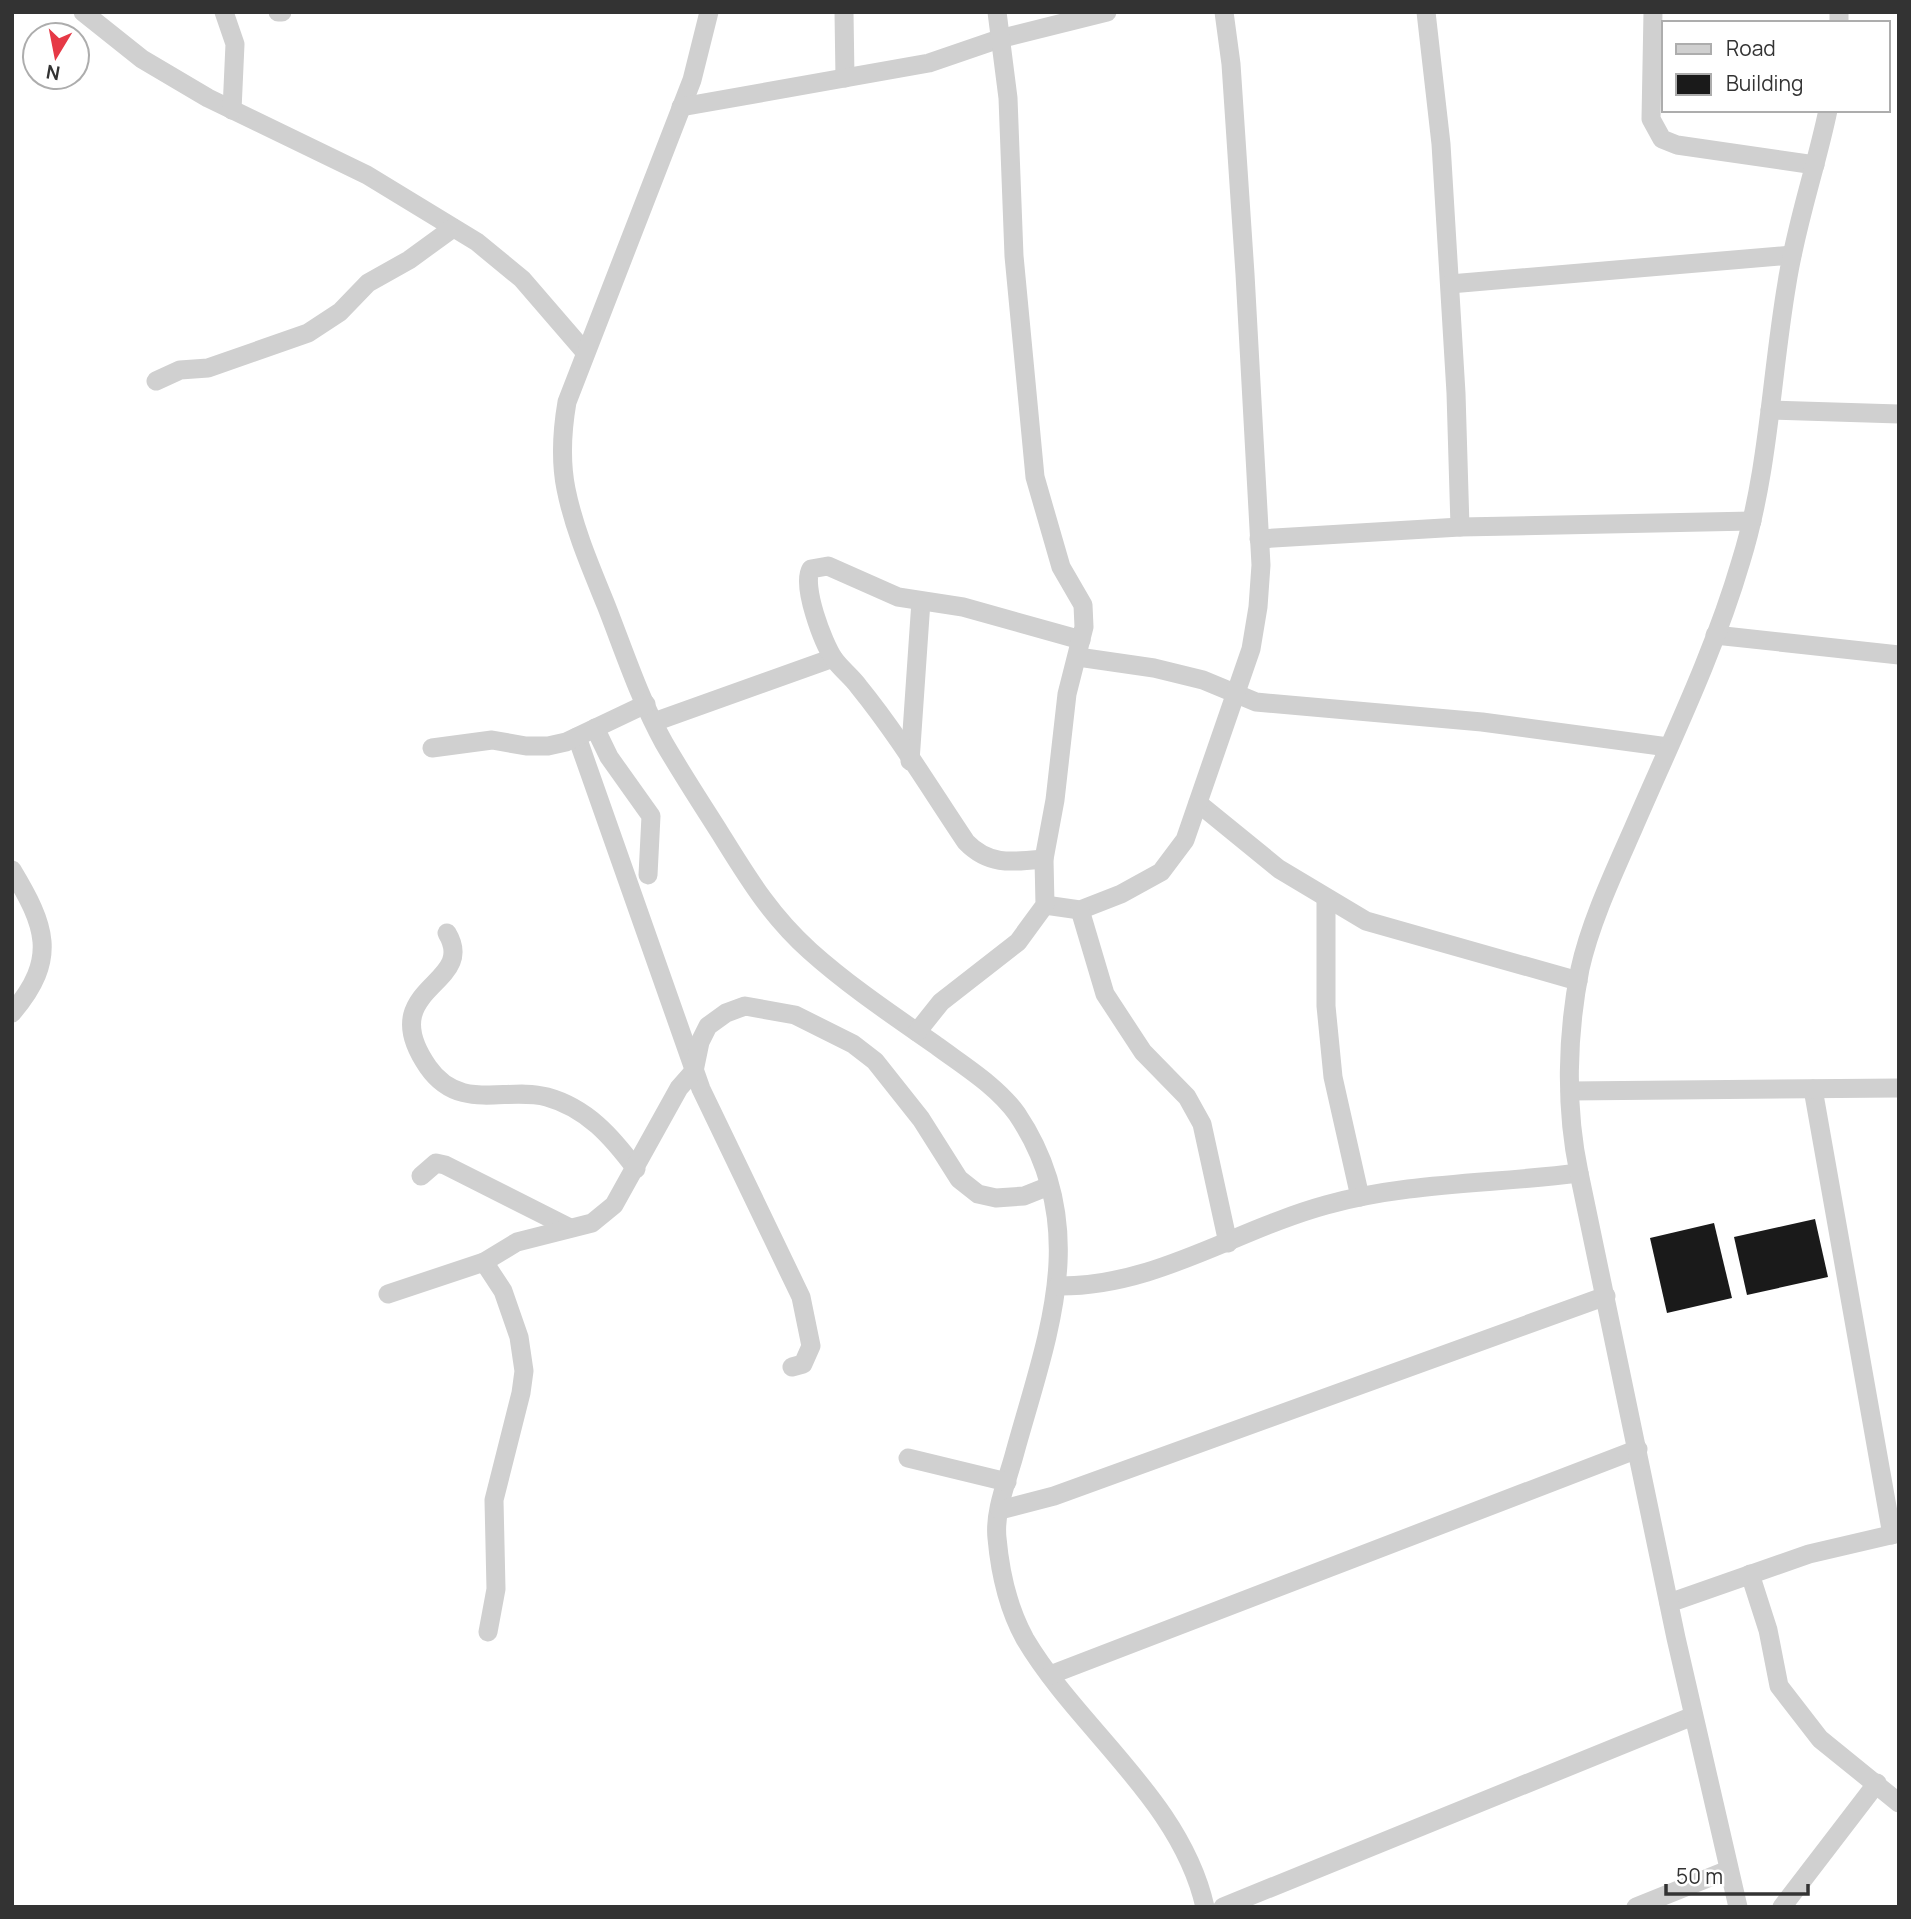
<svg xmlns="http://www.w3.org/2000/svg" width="1911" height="1919" font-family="Manrope,sans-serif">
	<rect width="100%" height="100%" fill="#fff"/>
	<g fill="#1a1a1a">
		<path d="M 1815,1219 L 1828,1277 L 1747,1295 L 1734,1237 Z"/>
		<path d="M 1714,1223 L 1732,1298 L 1667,1313 L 1650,1238 Z"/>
	</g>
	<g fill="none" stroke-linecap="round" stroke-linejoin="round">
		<g stroke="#d0d0d0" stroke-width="19">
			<path d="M 83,12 L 142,59 L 208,98 L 367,175 L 477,242 L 522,279 L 585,352"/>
			<path d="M 224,12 L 235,44 L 232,110"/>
			<path d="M 278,12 L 282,12"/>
			<path d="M 709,12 L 692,80 L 567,402 C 562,431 560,459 566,489 C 574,529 591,568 606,605 C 624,651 640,700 664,743 C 682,774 701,803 720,833 C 748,878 770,915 810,951 C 849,986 894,1016 937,1046 C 964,1066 997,1086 1017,1114 C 1093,1227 1047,1336 1015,1452 C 1008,1479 994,1510 997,1538 C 1000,1572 1008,1608 1025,1639 C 1079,1730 1181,1800 1205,1907"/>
			<path d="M 844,12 L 845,78"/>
			<path d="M 1426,12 L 1441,144 L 1456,393 L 1460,527"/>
			<path d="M 1653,12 L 1651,119 L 1662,139 L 1677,145 L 1815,165"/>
			<path d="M 1839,23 L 1839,12"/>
			<path d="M 681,107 L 929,63 L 999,39 L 1107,12"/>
			<path d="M 1450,284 L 1792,255"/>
			<path d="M 156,381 L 180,370 L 208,368 L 308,333 L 340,312 L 368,283 L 409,260 L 453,228"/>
			<path d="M 1770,410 L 1899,414"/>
			<path d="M 1259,539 L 1460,527 L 1752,521"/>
			<path d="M 1715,635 L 1899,655"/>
			<path d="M 1078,657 L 1154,668 L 1203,680 L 1256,702 L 1482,722 L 1668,747"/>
			<path d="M 654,722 L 833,658"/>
			<path d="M 595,728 L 609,757 L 651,816 L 648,875"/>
			<path d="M 577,737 L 701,1089 L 801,1297 L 811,1346 L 803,1364 L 792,1367"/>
			<path d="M 432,748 L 492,740 L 526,746 L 548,746 L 566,742 L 646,704"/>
			<path d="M 910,761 L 921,601"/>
			<path d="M 1198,803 L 1279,869 L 1366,921 L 1578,981"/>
			<path d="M 1044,859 C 1013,862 989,866 966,842 C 931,790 898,735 859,687 C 852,677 841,669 834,659 C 823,643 801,585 811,569 L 828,566 L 898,597 L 963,607 L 1081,640"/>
			<path d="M 12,870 C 45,925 59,958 12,1013"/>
			<path d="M 1326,899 L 1326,1006 L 1333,1077 L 1360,1197"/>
			<path d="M 1045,905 L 1080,910 L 1121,894 L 1161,872 L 1185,840 L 1251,649 L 1258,607 L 1261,565 L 1245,274 L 1231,64 L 1224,12"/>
			<path d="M 1080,910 L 1105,994 L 1143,1052 L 1187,1097 L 1202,1124 L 1228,1243"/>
			<path d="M 447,933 C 479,986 372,986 428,1067 C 460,1113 506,1086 547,1097 C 587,1108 612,1137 636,1169"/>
			<path d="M 917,1032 L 941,1002 L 1018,942 L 1045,905 L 1044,859 L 1055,800 L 1067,694 L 1084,627 L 1083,605 L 1061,567 L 1035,477 L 1014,256 L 1008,98 L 997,12"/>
			<path d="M 1813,1089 L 1892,1535"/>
			<path d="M 1570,1091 L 1899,1088"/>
			<path d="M 421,1176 L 436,1163 L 445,1165 L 570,1228"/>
			<path d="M 484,1262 L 503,1291 L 519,1337 L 524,1371 L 521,1393 L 494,1500 L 496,1589 L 488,1632"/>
			<path d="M 1058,1286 C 1155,1287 1235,1230 1326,1205 C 1408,1182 1494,1184 1579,1173"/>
			<path d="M 388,1294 L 484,1262 L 517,1242 L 592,1223 L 614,1205 L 679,1088 L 694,1071 L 700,1042 L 708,1026 L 726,1013 L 745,1006 L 795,1015 L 853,1044 L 875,1061 L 921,1119 L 959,1179 L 978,1194 L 996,1198 L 1024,1196 L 1049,1186"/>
			<path d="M 908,1458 L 1007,1482"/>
			<path d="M 1000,1510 L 1054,1496 L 1606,1296"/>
			<path d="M 1750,1574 L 1768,1630 L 1779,1686 L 1820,1739 L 1899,1803"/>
			<path d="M 1669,1603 L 1809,1554 L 1899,1533"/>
			<path d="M 1050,1675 L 1638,1449"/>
			<path d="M 1223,1907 L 1693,1716"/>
			<path d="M 1636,1907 L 1728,1870"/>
			<path d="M 1738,1907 L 1676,1638 L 1579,1173 C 1565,1107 1567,1034 1580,969 C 1590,923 1614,872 1633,829 C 1671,741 1714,653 1741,561 C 1769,471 1771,376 1787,283 C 1796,224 1816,168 1828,110"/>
			<path d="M 1782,1907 L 1877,1783"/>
		</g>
	</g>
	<rect width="1911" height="1919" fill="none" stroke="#333333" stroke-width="28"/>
	<rect x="1662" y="21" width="228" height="91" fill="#ffffff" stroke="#adadad" stroke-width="2"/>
	<rect x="1676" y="44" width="35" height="10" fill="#d0d0d0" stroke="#adadad" stroke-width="2"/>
	<text x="1726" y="56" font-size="21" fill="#333333">Road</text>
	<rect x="1676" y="74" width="35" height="21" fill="#1a1a1a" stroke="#adadad" stroke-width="2"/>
	<text x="1726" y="91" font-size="21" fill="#333333">Building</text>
	<g transform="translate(56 56) rotate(190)"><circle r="33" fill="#ffffff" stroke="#adadad" stroke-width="2"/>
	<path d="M0-5L12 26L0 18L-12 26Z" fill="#e63946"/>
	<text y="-10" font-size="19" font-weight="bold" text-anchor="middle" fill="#333333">N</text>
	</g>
	<path d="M1666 1884v10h142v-10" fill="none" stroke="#333333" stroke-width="3.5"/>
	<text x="1676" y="1884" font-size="21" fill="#333333" stroke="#ffffff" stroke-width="5" paint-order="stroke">50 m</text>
</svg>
